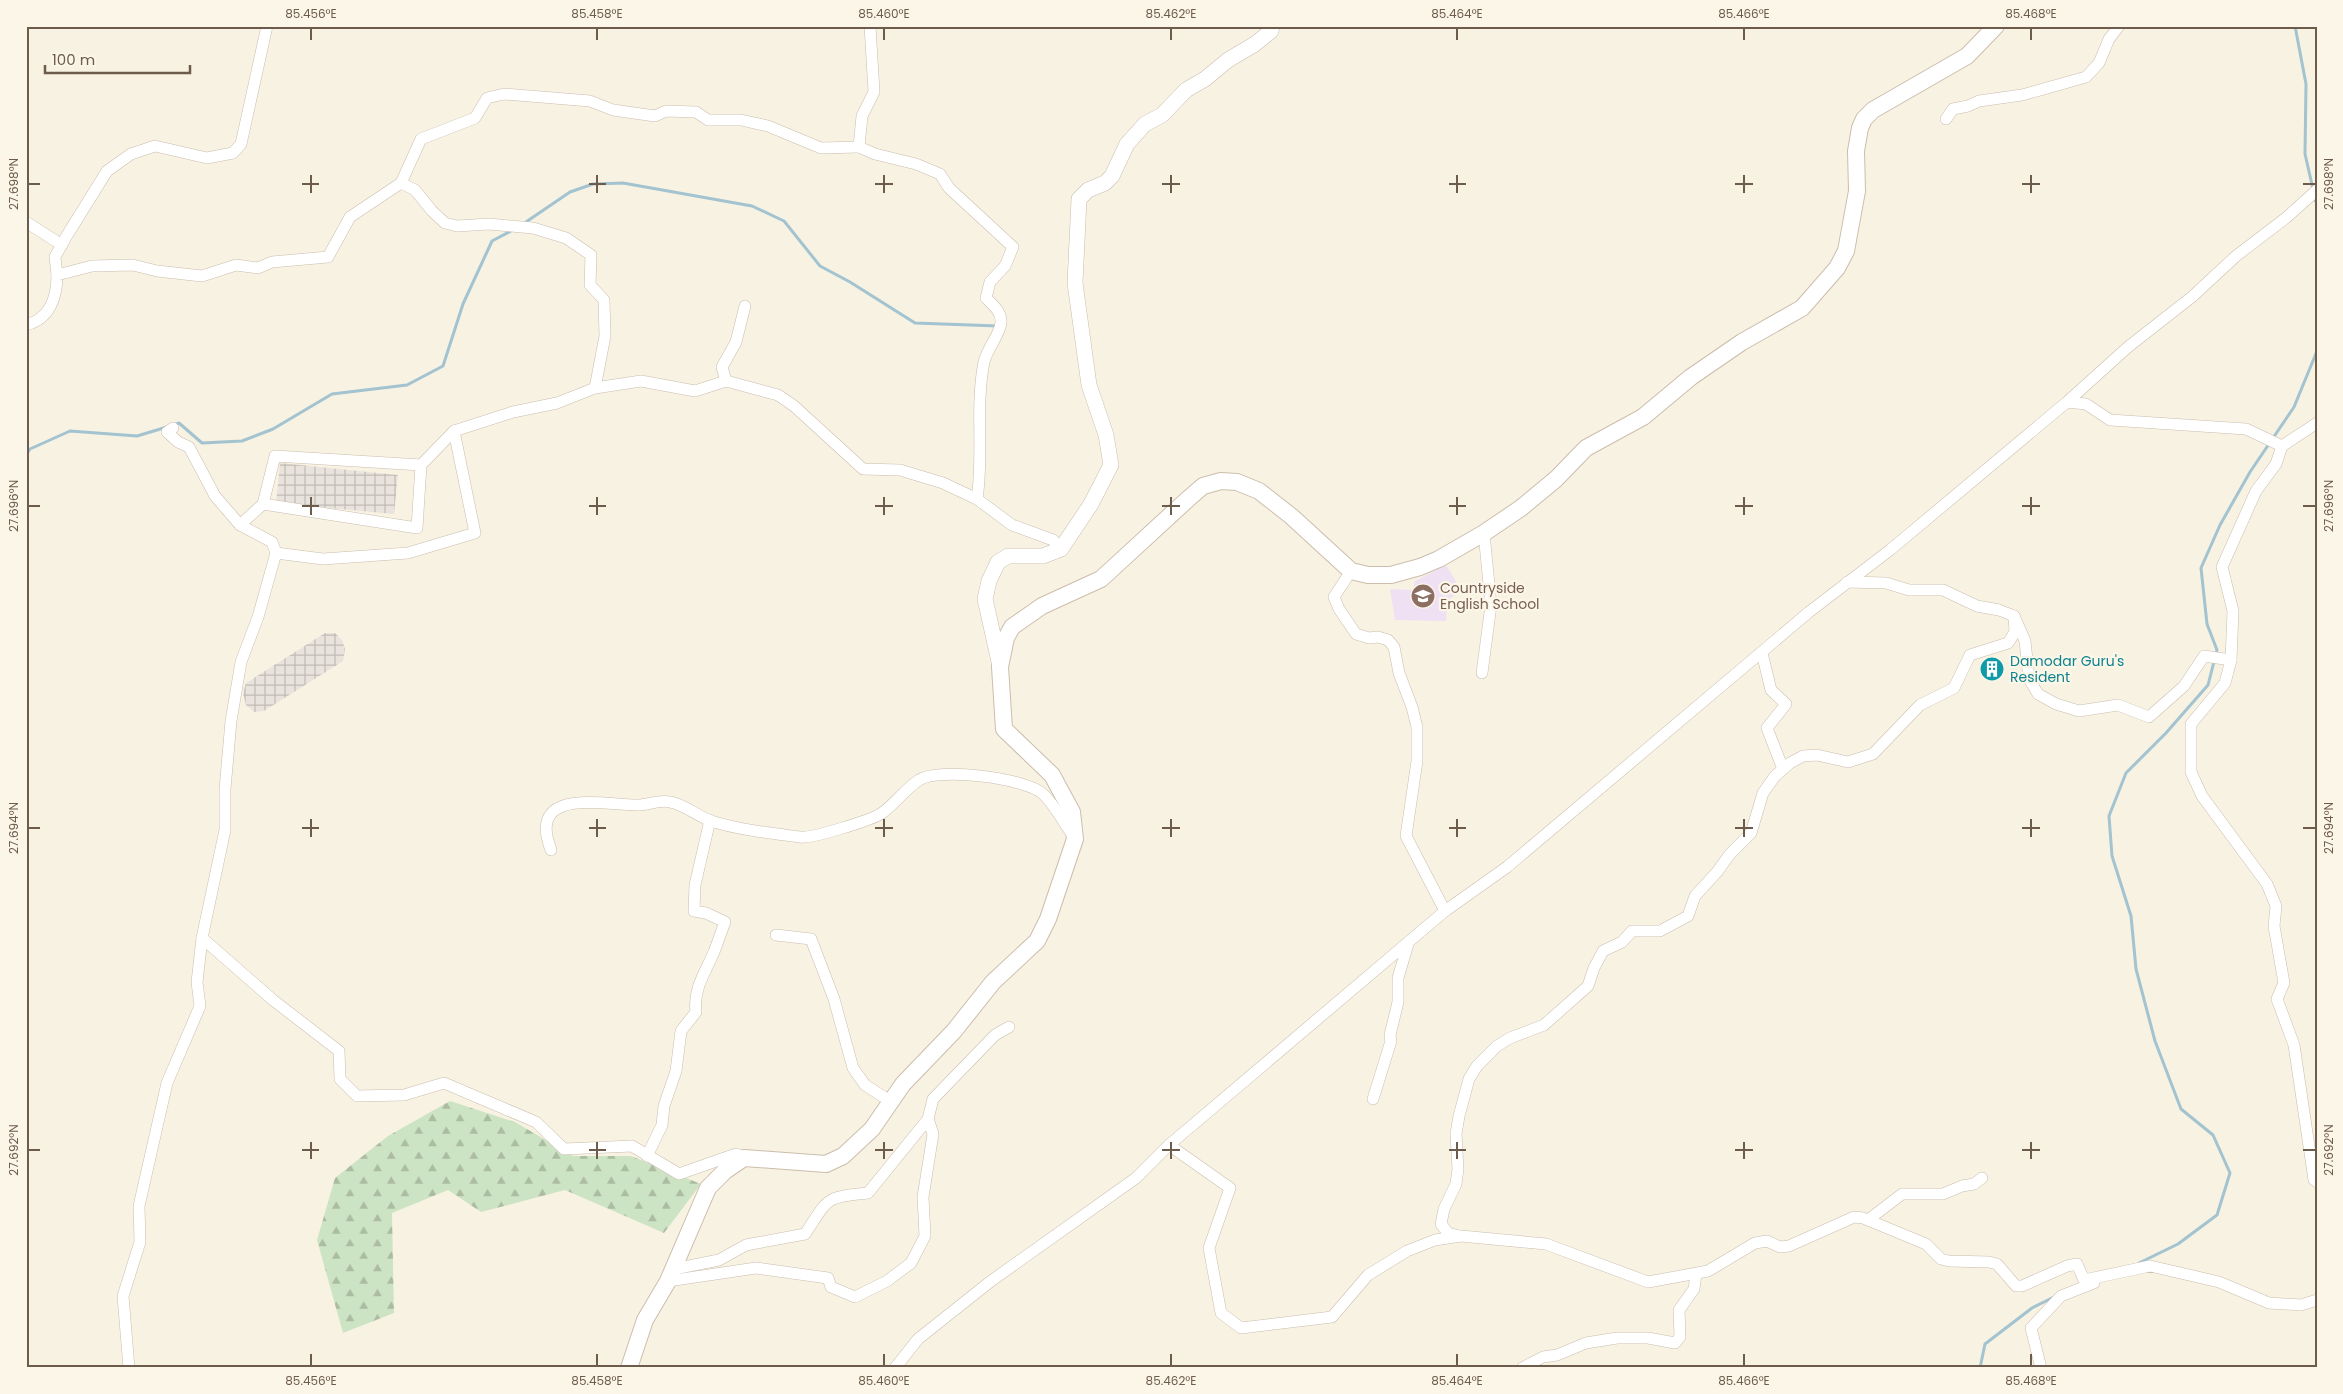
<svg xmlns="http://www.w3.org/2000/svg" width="2343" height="1394" font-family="Poppins,sans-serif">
	<defs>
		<pattern id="industrial-grid" width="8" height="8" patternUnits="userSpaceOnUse" patternTransform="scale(1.25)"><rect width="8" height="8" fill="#e8e3dd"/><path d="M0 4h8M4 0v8" fill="none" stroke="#c0bbb5"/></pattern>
		<pattern id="forest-firs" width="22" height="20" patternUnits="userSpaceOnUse" patternTransform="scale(1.25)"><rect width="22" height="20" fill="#cde4c4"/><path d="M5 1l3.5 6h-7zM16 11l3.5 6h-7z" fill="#abbca1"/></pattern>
	</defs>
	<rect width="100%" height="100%" fill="#f8f2e3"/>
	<g fill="url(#industrial-grid)">
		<path d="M 280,463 L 398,475 L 394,514 L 276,503 Z"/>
		<path d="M 325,633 L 335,633 L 342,640 L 345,649 L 343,661 L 264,711 L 254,712 L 246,705 L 243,693 L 246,683 Z"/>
	</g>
	<path fill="#efe0f4" d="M 1446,565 L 1461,590 L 1447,601 L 1446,621 L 1395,620 L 1390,589 L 1413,590 L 1415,581 Z"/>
	<path fill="url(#forest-firs)" d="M 450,1101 L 515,1122 L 573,1156 L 631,1156 L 701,1184 L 664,1233 L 565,1190 L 481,1212 L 448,1190 L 392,1213 L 394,1313 L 343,1333 L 317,1240 L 335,1178 L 388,1136 Z"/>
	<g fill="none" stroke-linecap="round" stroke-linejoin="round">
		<g stroke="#a2c3cf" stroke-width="3">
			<path d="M 2295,26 L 2306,84 L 2305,154 L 2313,189"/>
			<path d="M 2314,195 L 2317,205"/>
			<path d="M 523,224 L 570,192 L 593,184 L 623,183 L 752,206 L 784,221 L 820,266 L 850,282 L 915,323 L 998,326"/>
			<path d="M 173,425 L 179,423 L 202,443 L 242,441 L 273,429 L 332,394 L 407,385 L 443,366 L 463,304 L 492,241 L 511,231"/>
			<path d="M 26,455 L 30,449 L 70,431 L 137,436 L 167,427"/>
			<path d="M 2139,1263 L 2178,1244 L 2217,1215 L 2230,1173 L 2213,1135 L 2181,1109 L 2155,1041 L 2136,969 L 2131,916 L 2112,856 L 2109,816 L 2126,773 L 2166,733 L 2208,685 L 2217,650 L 2207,624 L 2201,568 L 2220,525 L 2250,472 L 2294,407 L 2317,351"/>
			<path d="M 1980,1368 L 1985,1344 L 2032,1308 L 2054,1297"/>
		</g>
		<defs>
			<g id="minor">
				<path d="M 870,26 L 874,92 L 862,116 L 859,147 L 875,154 L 916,164 L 940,174 L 949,188 L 1013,247 L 1005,266 L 990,282 L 986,298 C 993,305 1002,312 1001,323 C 999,336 987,349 984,362 C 975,407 984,454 977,499"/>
				<path d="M 1946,119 L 1953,109 L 1968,106 L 1979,101 L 2022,95 L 2086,77 L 2099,63 L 2109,39 L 2119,26"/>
				<path d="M 401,183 L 415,190 L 432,211 L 445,223 L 457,226 L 489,224 L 533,228 L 566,238 L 591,255 L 590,285 L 604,300 L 605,336 L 595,388"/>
				<path d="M 26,222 L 62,245"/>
				<path d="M 57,275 L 55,257 L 66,237 L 107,171 L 131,154 L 155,146 L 207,158 L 233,153 L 241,144 L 267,26"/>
				<path d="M 26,325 C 50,319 57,297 57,275 L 92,266 L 133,265 L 157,271 L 202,276 L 236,265 L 258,268 L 272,262 L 328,257 L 350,217 L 401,183 L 421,139 L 475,118 L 487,98 L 504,94 L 590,101 L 613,110 L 655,116 L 666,111 L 696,112 L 708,120 L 741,120 L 768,126 L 821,148 L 859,147"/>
				<path d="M 726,381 L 722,367 L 736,342 L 745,306"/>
				<path d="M 2067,402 L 2086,404 L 2110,420 L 2246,429 L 2282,446 L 2317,423"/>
				<path d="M 173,428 L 167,432 L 178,442 L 189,447 L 215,496 L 240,525"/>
				<path d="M 2282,446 L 2276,464 L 2256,491 L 2222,567 L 2233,611 L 2231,660 L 2225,683 L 2191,724 L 2191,772 L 2202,796 L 2267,884 L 2276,906 L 2274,926 L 2284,983 L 2277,999 L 2294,1045 L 2314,1180 L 2317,1182"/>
				<path d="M 421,465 L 275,456 L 263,504 L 417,528 L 421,465 L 454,431 L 513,412 L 557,403 L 595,388 L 641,381 L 695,391 L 726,381 L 778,395 L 794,406 L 863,469 L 900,470 L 943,483 L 977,499 L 1012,525 L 1053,540 L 1061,549"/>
				<path d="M 263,504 L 240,525 L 272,542 L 276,553 L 258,617 L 241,662 L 231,721 L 225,789 L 225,830 L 202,938 L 273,1000 L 339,1051 L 340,1079 L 357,1096 L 404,1095 L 444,1083 L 536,1122 L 564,1149 L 632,1146 L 679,1174 L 736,1154 L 744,1158"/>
				<path d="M 276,553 L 323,559 L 408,553 L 475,533 L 454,431"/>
				<path d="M 1351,571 L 1334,597 L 1339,609 L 1356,634 L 1369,638 L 1378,637 L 1388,640 L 1394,647 L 1399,673 L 1412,707 L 1417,727 L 1417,761 L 1406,836 L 1445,911"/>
				<path d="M 1847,582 L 1886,583 L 1909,590 L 1943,590 L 1977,606 L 1999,610 L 2014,616 L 2025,641 L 2029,679 L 2038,694 L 2056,704 L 2079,711 L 2118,705 L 2149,717 L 2184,686 L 2204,656 L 2231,660"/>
				<path d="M 1762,653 L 1771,690 L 1786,704 L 1767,728 L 1783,769"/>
				<path d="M 1482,673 L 1491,605 L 1484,533"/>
				<path d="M 551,850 C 527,788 599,804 636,805 C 647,806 659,799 670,802 C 684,804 697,816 711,821 C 740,830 770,833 800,837 C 811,839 872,820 882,813 C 896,803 905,789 919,780 C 938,767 1026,778 1043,794 C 1054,804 1065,825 1074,837"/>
				<path d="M 776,935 L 811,939 L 834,999 L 853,1068 L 865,1085 L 890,1101"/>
				<path d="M 1373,1099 L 1391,1041 L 1390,1035 L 1398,1002 L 1398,978 L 1408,944"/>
				<path d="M 1169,1145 L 1230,1188 L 1209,1248 L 1221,1313 L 1241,1328 L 1332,1317 L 1368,1275 L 1407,1251 L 1435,1240 L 1461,1236 L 1546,1244 L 1648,1282 L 1708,1271 L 1755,1243 L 1767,1241 L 1780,1247 L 1789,1246 L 1854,1217 L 1863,1218 L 1926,1244 L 1941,1259 L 1949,1261 L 1989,1262 L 1997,1264 L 2016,1286 L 2022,1286 L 2067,1266 L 2077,1264 L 2084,1280 L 2150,1266 L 2219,1282 L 2269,1303 L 2301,1305 L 2317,1300"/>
				<path d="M 647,1156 L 662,1125 L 664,1106 L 676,1071 L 681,1031 L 696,1012 C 693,989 705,973 714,952 C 718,942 721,932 725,922 L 706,913 L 694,911 L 695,885 L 710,820"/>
				<path d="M 1868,1220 L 1902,1194 L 1943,1194 L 1962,1186 L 1974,1184 L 1982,1178"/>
				<path d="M 1459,1236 L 1448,1233 L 1441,1224 L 1444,1209 L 1456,1184 L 1458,1169 L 1456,1134 L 1459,1116 L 1469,1079 L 1477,1066 L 1497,1046 L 1510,1038 L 1544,1025 L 1588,986 L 1594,968 L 1603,951 L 1622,942 L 1632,931 L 1660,931 L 1688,916 L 1695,896 L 1717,872 L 1730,854 L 1751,833 L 1763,793 L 1775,776 L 1790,763 L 1803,756 L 1817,755 L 1848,762 L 1873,754 L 1920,705 L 1954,688 L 1970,655 L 2008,643 L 2015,632 L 2014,616"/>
				<path d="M 674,1269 L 719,1260 L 746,1245 L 805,1234 C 829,1198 824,1197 868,1193 L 928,1119 L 933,1099 L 995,1035 L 1009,1027"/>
				<path d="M 668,1281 L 756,1268 L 828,1278 L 831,1287 L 855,1297 L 887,1281 L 911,1263 L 925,1236 L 923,1197 L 933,1134 L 928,1119"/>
				<path d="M 129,1368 L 123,1296 L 140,1242 L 139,1206 L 167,1083 L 200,1006 L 197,982 L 202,938"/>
				<path d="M 895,1368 L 918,1339 L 991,1281 L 1136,1178 L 1169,1145 L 1445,911 L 1507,867 L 1809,612 L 1890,550 L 2067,402 L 2128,347 L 2193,296 L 2236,256 L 2287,217 L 2317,190"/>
				<path d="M 1522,1368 L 1543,1357 L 1557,1355 L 1586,1343 L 1617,1338 L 1648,1338 L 1675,1343 L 1680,1337 L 1679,1310 L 1694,1289 L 1696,1274"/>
				<path d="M 2041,1368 L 2031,1328 L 2061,1296 L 2094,1283"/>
			</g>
			<path id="tertiary" d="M 1000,666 L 985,599 L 989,581 L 998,562 L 1008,556 L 1043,556 L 1061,549 L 1091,504 L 1111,465 L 1106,435 L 1089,385 L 1075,283 L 1079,199 L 1088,190 L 1105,183 L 1112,176 L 1127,144 L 1145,124 L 1162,115 L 1186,90 L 1205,79 L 1228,60 L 1255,44 L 1271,31 L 1272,26"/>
			<path id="secondary" d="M 629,1368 L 645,1320 L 668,1281 L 708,1188 L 725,1171 L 744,1158 L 826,1164 L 843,1156 L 872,1129 L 903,1084 L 954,1031 L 993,982 L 1037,941 L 1048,919 L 1075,839 L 1072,812 L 1052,775 L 1004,729 L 1000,667 L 1006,638 L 1012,627 L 1042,606 L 1101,579 L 1188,499 L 1203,486 L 1221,481 L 1237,482 L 1259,491 L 1291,516 L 1351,571 L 1368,575 L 1391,575 L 1420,567 L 1439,559 L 1484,533 L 1521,508 L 1556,479 L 1586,448 L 1643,417 L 1691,377 L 1742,342 L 1802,308 L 1837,268 L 1846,251 L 1857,191 L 1856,151 L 1860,128 L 1864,119 L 1873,110 L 1967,56 L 1996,26"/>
		</defs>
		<use href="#minor" stroke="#cabdae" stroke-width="12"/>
		<use href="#tertiary" stroke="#cabdae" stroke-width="16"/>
		<use href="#secondary" stroke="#ccbdac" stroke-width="18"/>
		<use href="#minor" stroke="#fff" stroke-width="11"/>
		<use href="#tertiary" stroke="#fff" stroke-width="15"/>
		<use href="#secondary" stroke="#fff" stroke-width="16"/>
	</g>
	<path fill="none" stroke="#6d5b4c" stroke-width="2" d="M 311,28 L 311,40M 597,28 L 597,40M 884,28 L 884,40M 1171,28 L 1171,40M 1457,28 L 1457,40M 1744,28 L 1744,40M 2031,28 L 2031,40M 311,175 L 311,193M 597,175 L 597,193M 884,175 L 884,193M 1171,175 L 1171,193M 1457,175 L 1457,193M 1744,175 L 1744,193M 2031,175 L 2031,193M 28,184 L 40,184M 302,184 L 319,184M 589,184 L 606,184M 875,184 L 893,184M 1162,184 L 1180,184M 1449,184 L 1466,184M 1735,184 L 1753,184M 2022,184 L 2040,184M 2303,184 L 2316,184M 311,497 L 311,515M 597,497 L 597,515M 884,497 L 884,515M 1171,497 L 1171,515M 1457,497 L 1457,515M 1744,497 L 1744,515M 2031,497 L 2031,515M 28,506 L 40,506M 302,506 L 319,506M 589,506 L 606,506M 875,506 L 893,506M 1162,506 L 1180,506M 1449,506 L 1466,506M 1735,506 L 1753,506M 2022,506 L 2040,506M 2303,506 L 2316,506M 311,819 L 311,837M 597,819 L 597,837M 884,819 L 884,837M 1171,819 L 1171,837M 1457,819 L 1457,837M 1744,819 L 1744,837M 2031,819 L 2031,837M 28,828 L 40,828M 302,828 L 319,828M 589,828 L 606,828M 875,828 L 893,828M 1162,828 L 1180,828M 1449,828 L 1466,828M 1735,828 L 1753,828M 2022,828 L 2040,828M 2303,828 L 2316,828M 311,1142 L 311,1159M 597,1142 L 597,1159M 884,1142 L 884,1159M 1171,1142 L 1171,1159M 1457,1142 L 1457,1159M 1744,1142 L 1744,1159M 2031,1142 L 2031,1159M 28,1150 L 40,1150M 302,1150 L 319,1150M 589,1150 L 606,1150M 875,1150 L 893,1150M 1162,1150 L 1180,1150M 1449,1150 L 1466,1150M 1735,1150 L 1753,1150M 2022,1150 L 2040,1150M 2303,1150 L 2316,1150M 311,1354 L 311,1366M 597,1354 L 597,1366M 884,1354 L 884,1366M 1171,1354 L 1171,1366M 1457,1354 L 1457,1366M 1744,1354 L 1744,1366M 2031,1354 L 2031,1366"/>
	<defs>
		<symbol id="school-disc" viewBox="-11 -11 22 22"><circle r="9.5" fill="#8d6e63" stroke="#fcf6e8"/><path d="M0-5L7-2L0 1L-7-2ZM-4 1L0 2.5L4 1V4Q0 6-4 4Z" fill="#fff"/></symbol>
		<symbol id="building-disc" viewBox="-11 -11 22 22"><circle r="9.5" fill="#0f9aa8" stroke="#fcf6e8"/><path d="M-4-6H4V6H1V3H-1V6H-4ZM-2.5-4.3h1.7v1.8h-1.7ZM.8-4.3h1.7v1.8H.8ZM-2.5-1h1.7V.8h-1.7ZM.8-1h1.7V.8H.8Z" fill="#fff"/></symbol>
	</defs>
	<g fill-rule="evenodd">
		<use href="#school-disc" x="1409" y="582" width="28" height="28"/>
		<use href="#building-disc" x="1978" y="655" width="28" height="28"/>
	</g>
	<g text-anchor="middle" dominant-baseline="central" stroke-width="4.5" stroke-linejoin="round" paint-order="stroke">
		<g font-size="14" fill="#785e54" stroke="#fcf6e8" text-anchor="start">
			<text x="1440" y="588">Countryside<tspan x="1440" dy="16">English School</tspan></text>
		</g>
		<g font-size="14" fill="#0d838f" stroke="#fcf6e8" text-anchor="start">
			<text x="2010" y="661">Damodar Guru's<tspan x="2010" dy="16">Resident</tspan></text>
		</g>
	</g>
	<rect width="2343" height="1394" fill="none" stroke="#fcf6e8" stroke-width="55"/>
	<path d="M45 65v8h145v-8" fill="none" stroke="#6d5b4c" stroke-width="2.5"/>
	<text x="52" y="65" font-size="15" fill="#6d5b4c" stroke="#fcf6e8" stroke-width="4" paint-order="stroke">100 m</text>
	<rect x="28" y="28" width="2288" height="1338" fill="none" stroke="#6d5b4c" stroke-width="2"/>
	<g font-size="12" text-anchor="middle" fill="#6d5b4c">
		<text x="311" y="18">85.456°E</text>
		<text x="597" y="18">85.458°E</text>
		<text x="884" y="18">85.460°E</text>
		<text x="1171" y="18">85.462°E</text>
		<text x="1457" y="18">85.464°E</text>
		<text x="1744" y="18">85.466°E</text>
		<text x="2031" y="18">85.468°E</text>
		<text transform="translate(14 184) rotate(-90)" y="4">27.698°N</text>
		<text transform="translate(2329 184) rotate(-90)" y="4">27.698°N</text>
		<text transform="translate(14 506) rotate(-90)" y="4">27.696°N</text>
		<text transform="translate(2329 506) rotate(-90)" y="4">27.696°N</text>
		<text transform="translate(14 828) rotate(-90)" y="4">27.694°N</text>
		<text transform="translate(2329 828) rotate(-90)" y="4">27.694°N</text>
		<text transform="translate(14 1150) rotate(-90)" y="4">27.692°N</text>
		<text transform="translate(2329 1150) rotate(-90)" y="4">27.692°N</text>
		<text x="311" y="1385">85.456°E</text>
		<text x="597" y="1385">85.458°E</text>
		<text x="884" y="1385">85.460°E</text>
		<text x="1171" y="1385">85.462°E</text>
		<text x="1457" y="1385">85.464°E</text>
		<text x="1744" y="1385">85.466°E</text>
		<text x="2031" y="1385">85.468°E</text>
	</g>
</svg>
